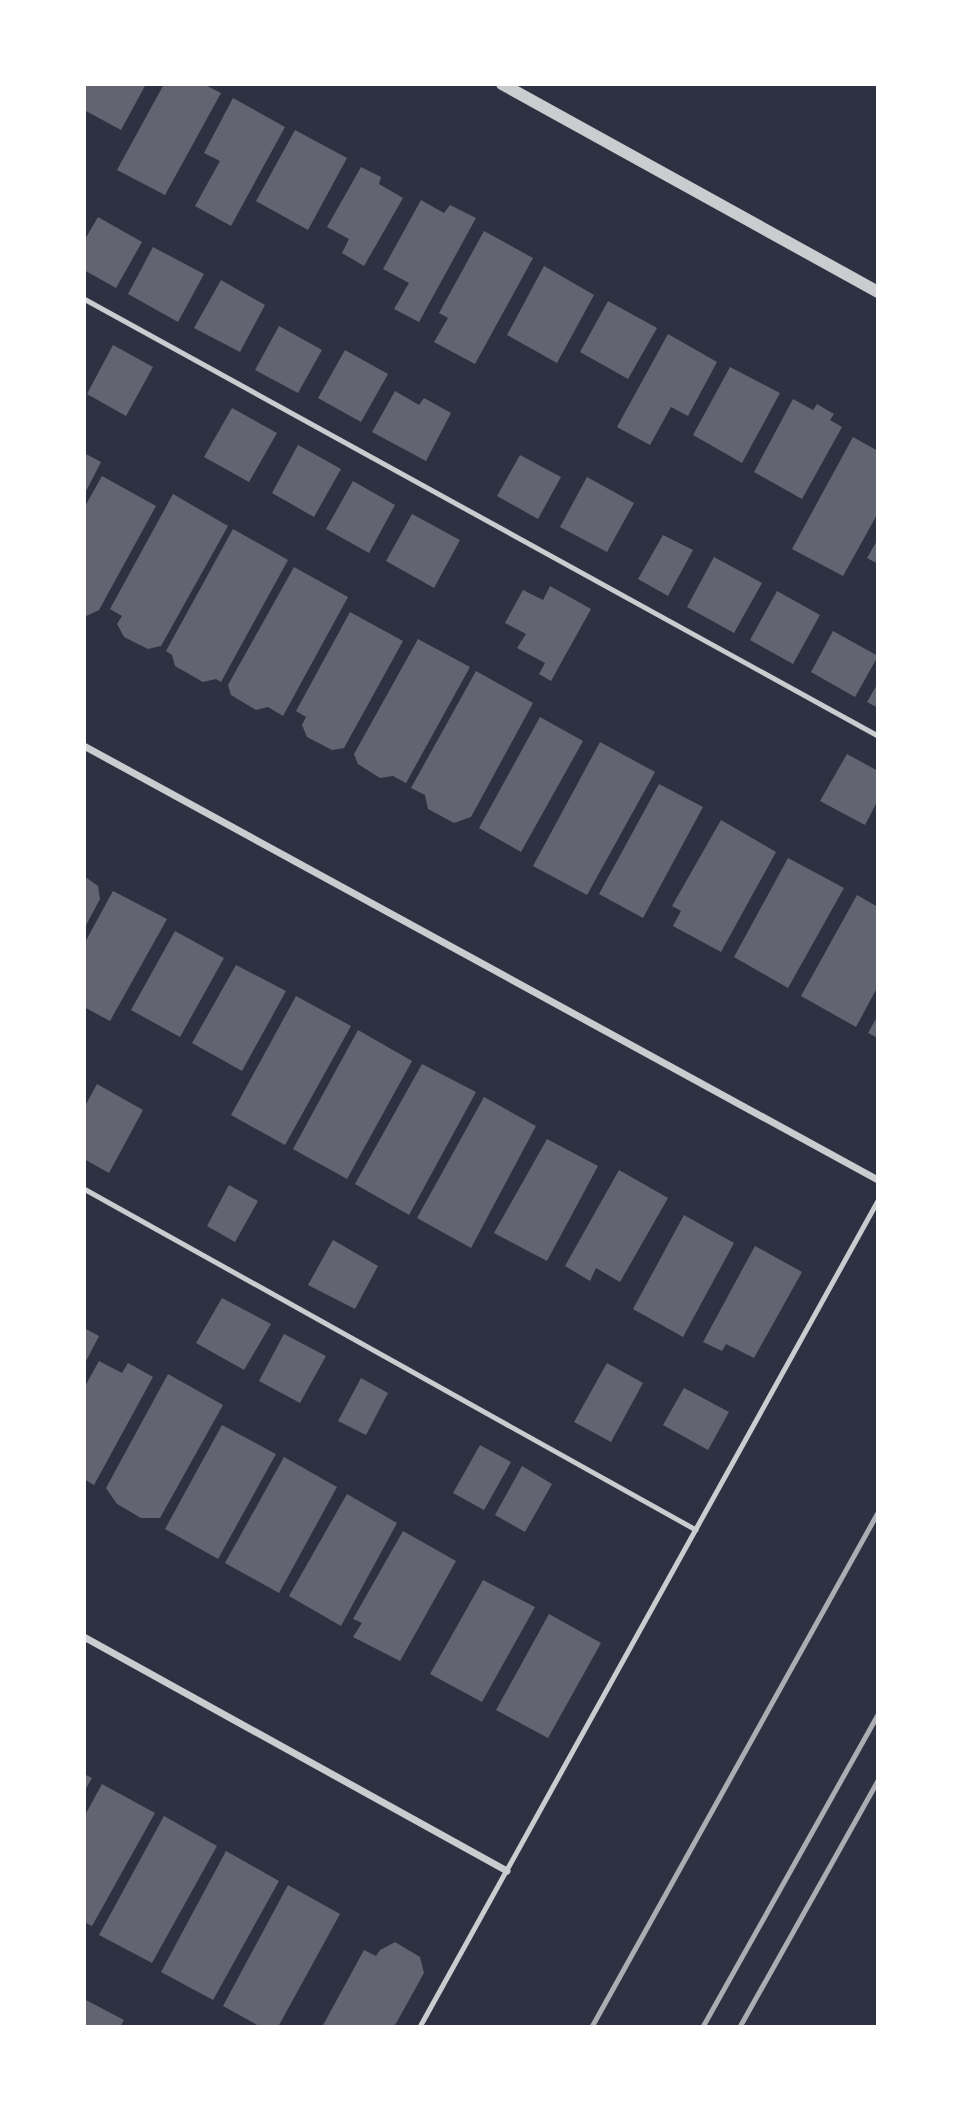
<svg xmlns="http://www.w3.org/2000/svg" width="962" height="2111" font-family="'DM Sans',sans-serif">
	<rect width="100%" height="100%" fill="#2d3142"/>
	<g fill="#626471">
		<path d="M 84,84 L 146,84 L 121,130 L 84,110 Z"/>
		<path d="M 164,84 L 203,84 L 221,93 L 165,195 L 117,170 Z"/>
		<path d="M 233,98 L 285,127 L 231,226 L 195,206 L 220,161 L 204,153 Z"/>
		<path d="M 295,130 L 347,158 L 308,230 L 256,201 Z"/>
		<path d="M 361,167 L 381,177 L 379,184 L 403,198 L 364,266 L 342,253 L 349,239 L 327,227 Z"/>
		<path d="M 421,200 L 444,213 L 450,205 L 476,218 L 419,322 L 394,309 L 409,283 L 383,269 Z"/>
		<path d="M 98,217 L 142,242 L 116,288 L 84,270 L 84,241 Z"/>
		<path d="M 484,231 L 533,258 L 475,364 L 434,342 L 448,318 L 439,313 Z"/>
		<path d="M 153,247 L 204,274 L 178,322 L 128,294 Z"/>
		<path d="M 544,266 L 594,295 L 557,363 L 507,335 Z"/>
		<path d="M 221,280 L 265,305 L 240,352 L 194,328 Z"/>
		<path d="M 608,301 L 657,328 L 628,379 L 580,352 Z"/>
		<path d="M 279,326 L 322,350 L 298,393 L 255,370 Z"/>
		<path d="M 668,334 L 717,362 L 688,416 L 671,407 L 650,445 L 617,427 Z"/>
		<path d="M 113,345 L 153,367 L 126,416 L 87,394 Z"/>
		<path d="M 345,350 L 388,374 L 361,422 L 318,398 Z"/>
		<path d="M 730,367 L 780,393 L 742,463 L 693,435 Z"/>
		<path d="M 395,391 L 419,405 L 424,398 L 451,413 L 426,461 L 372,432 Z"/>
		<path d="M 793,399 L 813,410 L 817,404 L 834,414 L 830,420 L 842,427 L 802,499 L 754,472 Z"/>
		<path d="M 232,408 L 277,433 L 249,482 L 204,457 Z"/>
		<path d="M 853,437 L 878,451 L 878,513 L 843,576 L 792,549 Z"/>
		<path d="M 298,445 L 341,469 L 314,517 L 272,493 Z"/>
		<path d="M 84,453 L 101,462 L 84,495 Z"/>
		<path d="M 520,455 L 561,477 L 538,519 L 497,496 Z"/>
		<path d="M 102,476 L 156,506 L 99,610 L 84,617 L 84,508 Z"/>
		<path d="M 587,477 L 634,503 L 607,552 L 560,527 Z"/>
		<path d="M 353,481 L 395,505 L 369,553 L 326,529 Z"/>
		<path d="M 173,494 L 228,526 L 161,646 L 148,649 L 124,637 L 117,624 L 122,616 L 110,609 Z"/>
		<path d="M 412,514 L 460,540 L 434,588 L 386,561 Z"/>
		<path d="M 233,529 L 288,560 L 221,682 L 216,679 L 203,682 L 175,666 L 172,655 L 166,651 Z"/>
		<path d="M 663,535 L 693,550 L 668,596 L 638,579 Z"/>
		<path d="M 878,539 L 878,564 L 867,558 Z"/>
		<path d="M 714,557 L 762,583 L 734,633 L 687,607 Z"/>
		<path d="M 294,567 L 348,597 L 283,716 L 268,707 L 256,710 L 231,695 L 228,685 Z"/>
		<path d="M 550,586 L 591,609 L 551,681 L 539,674 L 545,663 L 517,648 L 526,634 L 505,623 L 523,590 L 543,600 Z"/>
		<path d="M 777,591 L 820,615 L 793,664 L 750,640 Z"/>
		<path d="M 350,612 L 403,641 L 344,748 L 332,750 L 307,737 L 302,725 L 306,717 L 296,711 Z"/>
		<path d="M 833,631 L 878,656 L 855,697 L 811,672 Z"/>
		<path d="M 418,639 L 470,667 L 406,783 L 393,776 L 380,778 L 358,764 L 354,754 Z"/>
		<path d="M 476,671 L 533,703 L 471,817 L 454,823 L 428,809 L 425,795 L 411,788 Z"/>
		<path d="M 878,683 L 878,708 L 867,702 Z"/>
		<path d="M 540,717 L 583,741 L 521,852 L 479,828 Z"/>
		<path d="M 600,742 L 655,772 L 587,895 L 533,866 Z"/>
		<path d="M 847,754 L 878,771 L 878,800 L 865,825 L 820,801 Z"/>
		<path d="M 659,784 L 703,807 L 643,918 L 599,894 Z"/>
		<path d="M 721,820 L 776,852 L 721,952 L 673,926 L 681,911 L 672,906 Z"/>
		<path d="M 788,858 L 844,888 L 788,988 L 734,957 Z"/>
		<path d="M 84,876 L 98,886 L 100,899 L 84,929 Z"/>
		<path d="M 113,891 L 167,919 L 110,1021 L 84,1007 L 84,944 Z"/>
		<path d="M 857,895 L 878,907 L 878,986 L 856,1027 L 801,996 Z"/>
		<path d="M 175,931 L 224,958 L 180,1037 L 131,1010 Z"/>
		<path d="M 236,965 L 286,991 L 242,1071 L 192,1043 Z"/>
		<path d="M 296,996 L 351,1026 L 285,1145 L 231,1115 Z"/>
		<path d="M 878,1015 L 878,1038 L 868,1033 Z"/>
		<path d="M 358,1030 L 412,1061 L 347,1179 L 293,1149 Z"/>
		<path d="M 422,1064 L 476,1092 L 409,1215 L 355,1184 Z"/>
		<path d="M 97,1084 L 143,1110 L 109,1173 L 84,1159 L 84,1108 Z"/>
		<path d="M 484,1097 L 536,1126 L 471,1248 L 417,1218 Z"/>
		<path d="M 547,1139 L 598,1166 L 547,1261 L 494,1233 Z"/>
		<path d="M 619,1170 L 668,1198 L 620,1282 L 596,1268 L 590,1281 L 565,1266 Z"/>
		<path d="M 229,1185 L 258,1201 L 235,1242 L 207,1226 Z"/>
		<path d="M 684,1215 L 734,1243 L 683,1337 L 633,1309 Z"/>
		<path d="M 333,1240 L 378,1266 L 355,1309 L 308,1285 Z"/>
		<path d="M 755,1246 L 802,1272 L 754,1358 L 726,1344 L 722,1351 L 703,1342 Z"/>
		<path d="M 222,1298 L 271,1324 L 244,1370 L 196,1343 Z"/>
		<path d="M 84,1328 L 99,1336 L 84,1365 Z"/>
		<path d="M 284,1334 L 326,1356 L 300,1403 L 259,1381 Z"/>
		<path d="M 99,1361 L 122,1373 L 128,1363 L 153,1377 L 94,1485 L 84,1479 L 84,1388 Z"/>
		<path d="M 607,1363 L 643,1383 L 611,1442 L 574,1422 Z"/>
		<path d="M 168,1374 L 223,1405 L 160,1518 L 141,1518 L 117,1504 L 106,1488 Z"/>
		<path d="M 361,1378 L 388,1393 L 366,1435 L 338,1421 Z"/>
		<path d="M 684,1388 L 729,1412 L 708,1450 L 663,1425 Z"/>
		<path d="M 222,1425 L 276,1454 L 218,1559 L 165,1529 Z"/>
		<path d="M 480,1445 L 511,1462 L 484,1510 L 453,1493 Z"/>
		<path d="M 284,1457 L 337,1487 L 279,1593 L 225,1563 Z"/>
		<path d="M 522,1466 L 552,1484 L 525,1532 L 495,1515 Z"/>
		<path d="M 347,1494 L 397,1523 L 341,1626 L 289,1596 Z"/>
		<path d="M 403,1531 L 456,1561 L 400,1661 L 353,1637 L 362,1623 L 353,1619 Z"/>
		<path d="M 483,1580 L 535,1607 L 482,1702 L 430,1674 Z"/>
		<path d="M 549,1614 L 601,1643 L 548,1738 L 496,1710 Z"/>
		<path d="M 84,1774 L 92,1778 L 84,1792 Z"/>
		<path d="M 102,1784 L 155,1813 L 92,1926 L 84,1922 L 84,1817 Z"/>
		<path d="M 164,1816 L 217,1846 L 152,1963 L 99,1935 Z"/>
		<path d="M 226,1851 L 279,1881 L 213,2000 L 161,1972 Z"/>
		<path d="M 288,1885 L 340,1914 L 278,2027 L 261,2027 L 223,2006 Z"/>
		<path d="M 395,1942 L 420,1957 L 424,1973 L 394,2027 L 322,2027 L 364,1950 L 376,1956 L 380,1950 Z"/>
		<path d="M 84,1999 L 124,2020 L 120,2027 L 84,2027 Z"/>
	</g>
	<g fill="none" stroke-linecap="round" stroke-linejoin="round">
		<g stroke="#caccd0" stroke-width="5">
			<path d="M 84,299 L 878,736"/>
			<path d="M 84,1189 L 696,1530"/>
			<path d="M 420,2027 L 878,1201"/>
		</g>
		<g stroke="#caccd0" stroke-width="7">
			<path d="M 84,746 L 878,1180"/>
			<path d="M 84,1637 L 507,1871"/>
		</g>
		<path stroke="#caccd0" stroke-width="12" d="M 502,84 L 878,292"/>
		<g stroke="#abadb3" stroke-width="5">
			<path d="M 592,2027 L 878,1513"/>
			<path d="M 703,2027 L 878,1715"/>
			<path d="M 740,2027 L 878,1781"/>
		</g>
	</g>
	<rect width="962" height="2111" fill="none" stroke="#ffffff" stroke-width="172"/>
</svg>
